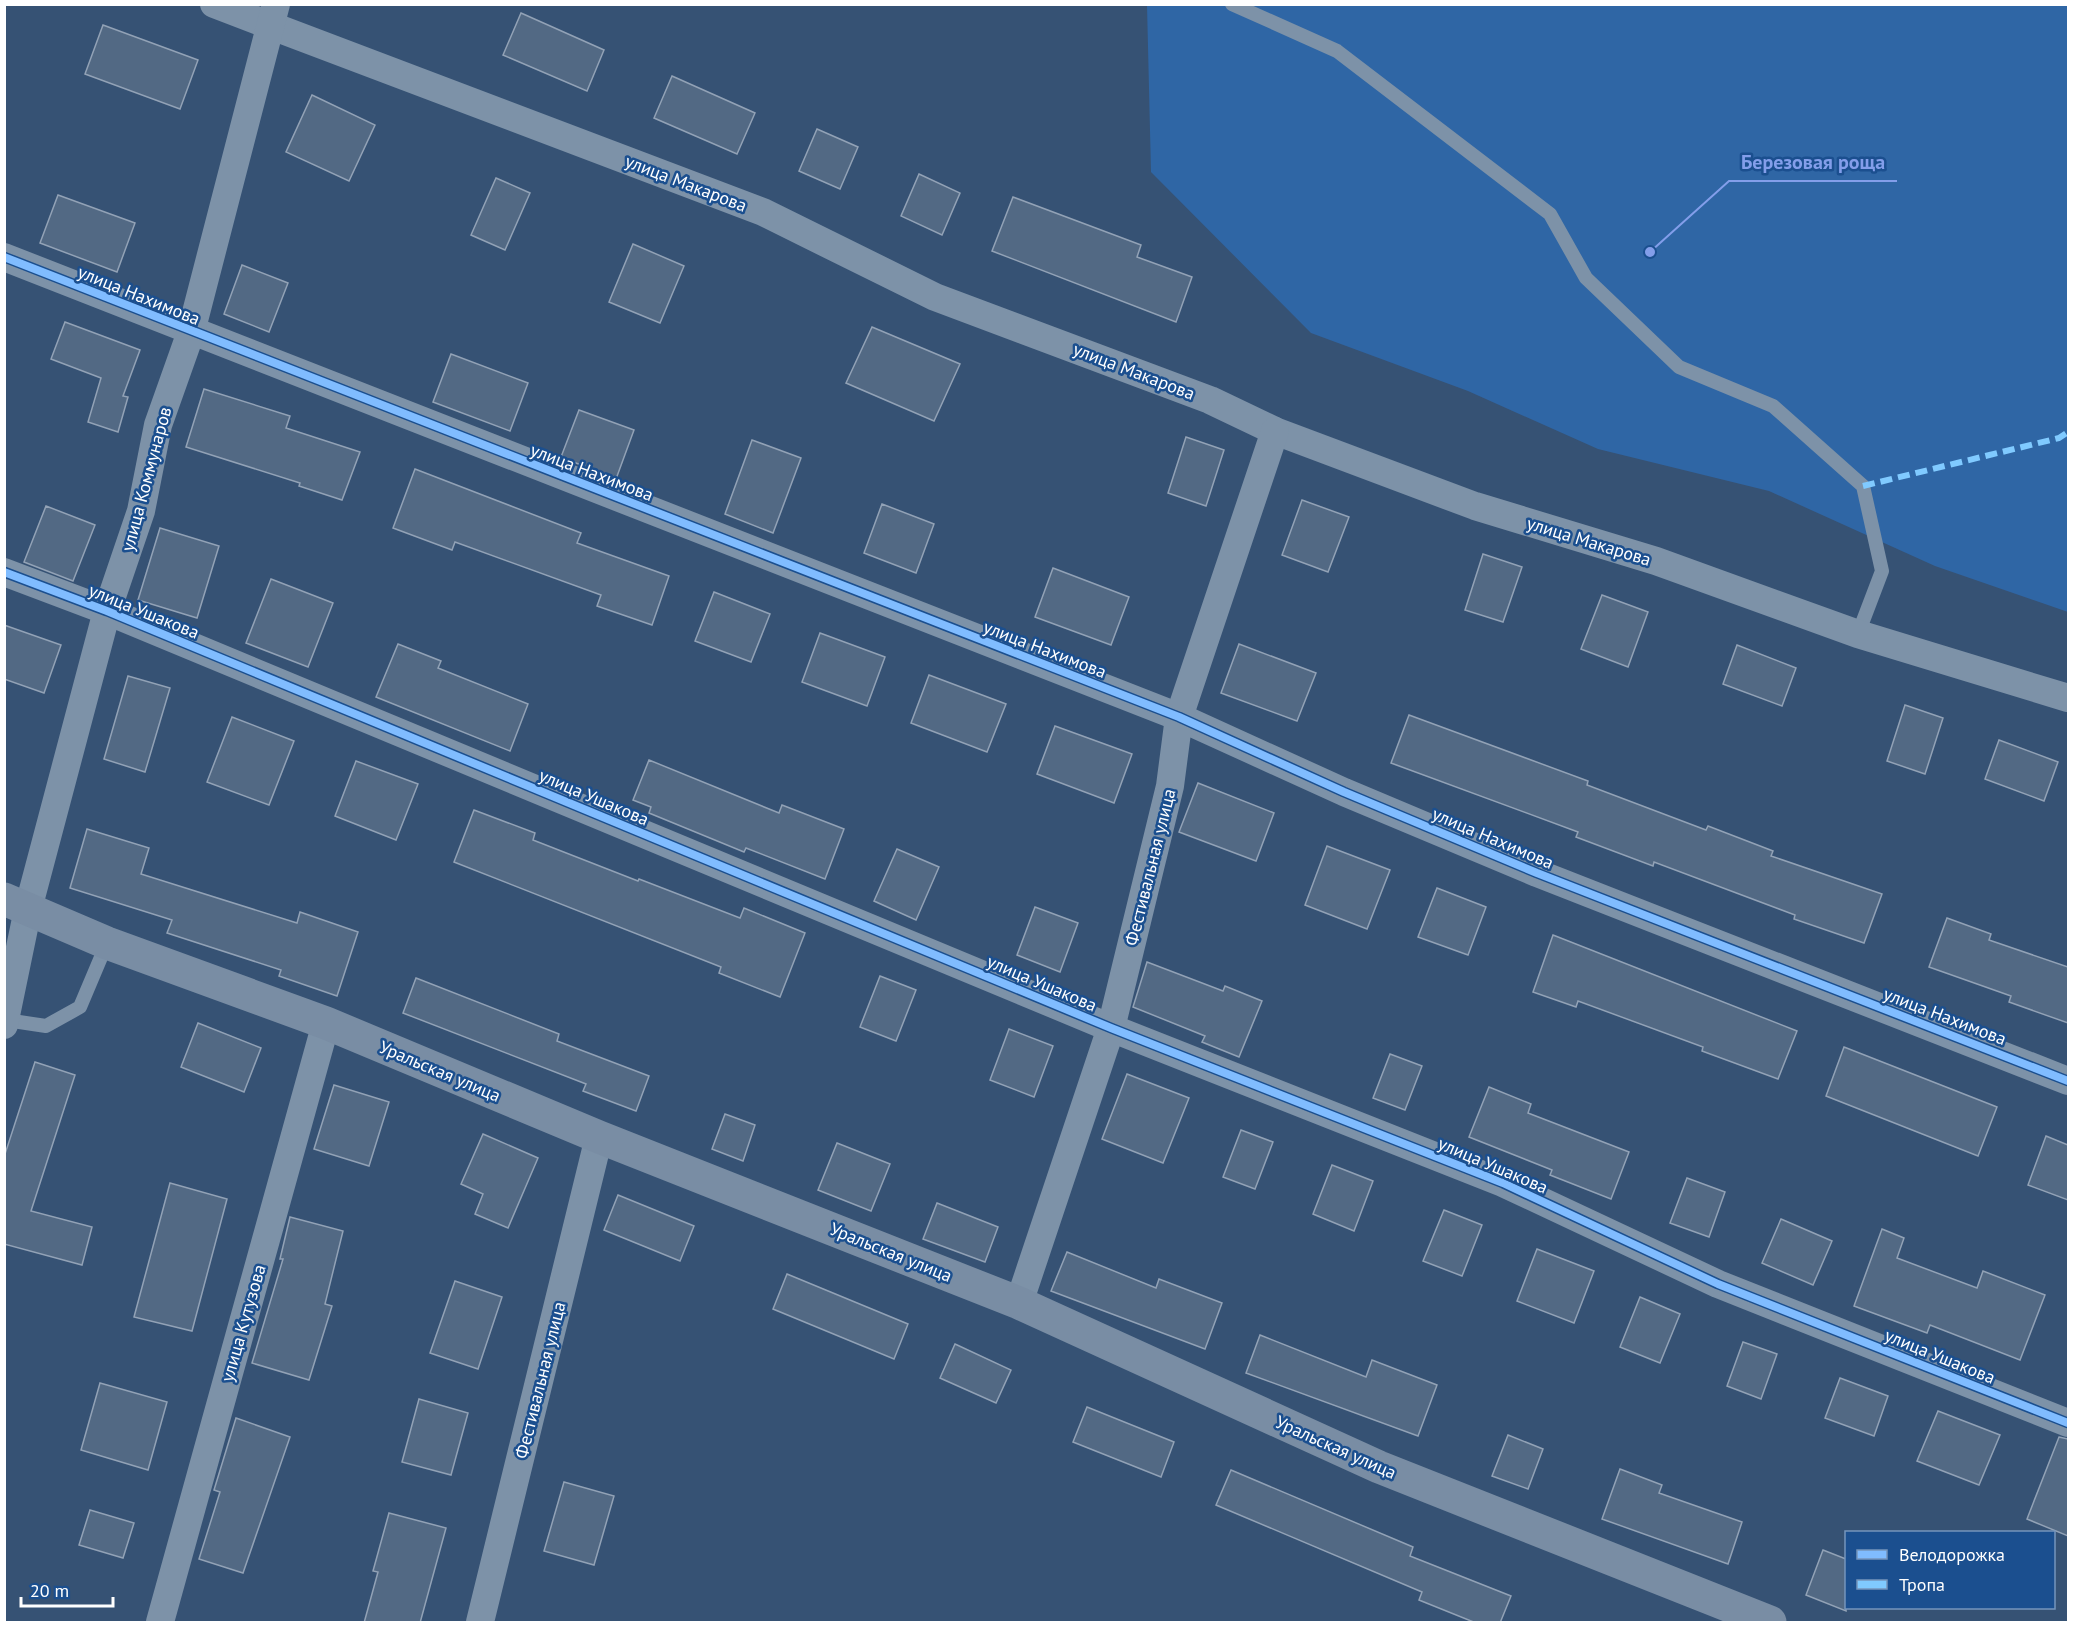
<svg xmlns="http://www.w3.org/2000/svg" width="2073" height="1627" font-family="'PT Sans',sans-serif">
	<rect width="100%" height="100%" fill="#365274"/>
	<path fill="#2f66a5" d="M 1147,5 L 2068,5 L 2068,612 L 1935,566 L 1769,491 L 1598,449 L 1468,391 L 1311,333 L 1151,172 Z"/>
	<g fill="#526984" stroke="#92a2b6" stroke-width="1.5">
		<path d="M 521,13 L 604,50 L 587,91 L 503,55 Z"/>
		<path d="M 103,25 L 198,60 L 180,109 L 85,74 Z"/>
		<path d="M 672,76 L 755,113 L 737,154 L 654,118 Z"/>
		<path d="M 312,95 L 375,125 L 349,181 L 286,152 Z"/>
		<path d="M 817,129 L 858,147 L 840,189 L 799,171 Z"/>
		<path d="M 919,174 L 960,193 L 942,235 L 901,216 Z"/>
		<path d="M 496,178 L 530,193 L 505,250 L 471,235 Z"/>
		<path d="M 58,195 L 135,223 L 117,272 L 40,243 Z"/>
		<path d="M 1013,197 L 1141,245 L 1137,257 L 1192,277 L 1176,322 L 992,251 Z"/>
		<path d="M 633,244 L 684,266 L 660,323 L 609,302 Z"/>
		<path d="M 242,265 L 288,283 L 269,332 L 224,314 Z"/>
		<path d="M 65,322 L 140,350 L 123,396 L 128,397 L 118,432 L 88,422 L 101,378 L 51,359 Z"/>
		<path d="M 872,327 L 960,364 L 934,421 L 846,383 Z"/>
		<path d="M 451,354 L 528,383 L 510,431 L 433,402 Z"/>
		<path d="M 204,389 L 290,416 L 286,428 L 360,452 L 342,500 L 299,486 L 300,483 L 186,447 Z"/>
		<path d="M 579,410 L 634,430 L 616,479 L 561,457 Z"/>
		<path d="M 1186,437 L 1224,450 L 1206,506 L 1168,493 Z"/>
		<path d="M 752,440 L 801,458 L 773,533 L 725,514 Z"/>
		<path d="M 415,469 L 581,533 L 577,543 L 669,576 L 652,625 L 597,606 L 601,595 L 455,542 L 452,550 L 393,528 Z"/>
		<path d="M 1302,500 L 1349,517 L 1328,572 L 1282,555 Z"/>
		<path d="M 882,504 L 934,524 L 916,573 L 864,553 Z"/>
		<path d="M 46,506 L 95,525 L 73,581 L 24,562 Z"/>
		<path d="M 160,528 L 219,546 L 197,618 L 138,600 Z"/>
		<path d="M 1483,554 L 1522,567 L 1503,622 L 1465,610 Z"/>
		<path d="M 1053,568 L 1129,597 L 1111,645 L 1035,617 Z"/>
		<path d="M 271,579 L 333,603 L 308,667 L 246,643 Z"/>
		<path d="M 714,592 L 770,614 L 751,662 L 695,641 Z"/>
		<path d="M 1602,595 L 1648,612 L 1628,667 L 1581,649 Z"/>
		<path d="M 4,625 L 61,645 L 44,693 L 4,679 Z"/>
		<path d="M 820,633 L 885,657 L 867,706 L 802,682 Z"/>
		<path d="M 398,644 L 441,661 L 438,668 L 528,704 L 510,751 L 376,697 Z"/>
		<path d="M 1239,644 L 1316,673 L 1297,721 L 1221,693 Z"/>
		<path d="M 1737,645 L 1796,668 L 1782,706 L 1723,684 Z"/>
		<path d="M 929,675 L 1006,704 L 987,752 L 911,723 Z"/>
		<path d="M 128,676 L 170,688 L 145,772 L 104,759 Z"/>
		<path d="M 1905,705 L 1943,718 L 1925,774 L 1887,761 Z"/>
		<path d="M 1409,715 L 1588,781 L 1587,785 L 1706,830 L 1708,826 L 1773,851 L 1771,856 L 1882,894 L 1864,943 L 1794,919 L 1795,915 L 1654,862 L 1653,866 L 1576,837 L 1578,832 L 1391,763 Z"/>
		<path d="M 232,717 L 294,741 L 269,805 L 207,782 Z"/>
		<path d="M 1055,726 L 1132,754 L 1114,803 L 1037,774 Z"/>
		<path d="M 1999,740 L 2058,762 L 2044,801 L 1985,779 Z"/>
		<path d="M 649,760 L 779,813 L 782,805 L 844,829 L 825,879 L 746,848 L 744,852 L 649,813 L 651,807 L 633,800 Z"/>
		<path d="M 356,761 L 418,784 L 396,840 L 335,816 Z"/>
		<path d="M 1198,783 L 1274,813 L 1256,861 L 1179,832 Z"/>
		<path d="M 474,810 L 535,833 L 533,840 L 638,881 L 639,879 L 740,918 L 744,908 L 805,933 L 780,997 L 719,973 L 721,967 L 454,862 Z"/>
		<path d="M 87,829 L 149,848 L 141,874 L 297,923 L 300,912 L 358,932 L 337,996 L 279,976 L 281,970 L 167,933 L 172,920 L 70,888 Z"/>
		<path d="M 1327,846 L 1390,870 L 1367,929 L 1305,905 Z"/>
		<path d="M 897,849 L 939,867 L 916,920 L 874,901 Z"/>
		<path d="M 1437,888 L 1486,907 L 1468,955 L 1418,937 Z"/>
		<path d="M 1035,907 L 1078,923 L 1060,972 L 1017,955 Z"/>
		<path d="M 1947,918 L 1991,934 L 1989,940 L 2068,967 L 2068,1023 L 2009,1002 L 2011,996 L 1929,967 Z"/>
		<path d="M 1553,935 L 1797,1031 L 1778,1079 L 1702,1051 L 1703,1047 L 1578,1001 L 1576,1007 L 1533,992 Z"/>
		<path d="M 1147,962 L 1223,991 L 1225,986 L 1262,1001 L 1239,1057 L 1202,1042 L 1205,1036 L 1133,1007 Z"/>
		<path d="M 880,976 L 916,990 L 896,1041 L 860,1027 Z"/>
		<path d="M 416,978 L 559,1034 L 557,1041 L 649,1076 L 636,1111 L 583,1091 L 586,1084 L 403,1013 Z"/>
		<path d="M 198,1023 L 261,1048 L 244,1092 L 181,1067 Z"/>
		<path d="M 1009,1029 L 1053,1046 L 1034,1097 L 990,1080 Z"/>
		<path d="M 1844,1047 L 1997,1107 L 1978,1156 L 1826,1096 Z"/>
		<path d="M 1390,1054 L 1422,1066 L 1405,1110 L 1373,1098 Z"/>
		<path d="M 35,1062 L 75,1075 L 31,1211 L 92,1227 L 82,1265 L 4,1244 L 4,1157 Z"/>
		<path d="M 1127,1074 L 1189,1098 L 1163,1163 L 1102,1139 Z"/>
		<path d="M 334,1085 L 389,1102 L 369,1166 L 314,1149 Z"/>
		<path d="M 1489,1087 L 1531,1104 L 1528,1113 L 1629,1152 L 1611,1199 L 1550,1175 L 1552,1170 L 1469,1137 Z"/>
		<path d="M 725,1114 L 755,1125 L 743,1161 L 712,1149 Z"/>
		<path d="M 1241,1130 L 1273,1142 L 1255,1189 L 1223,1177 Z"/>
		<path d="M 483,1134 L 538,1158 L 508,1228 L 475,1214 L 483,1194 L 461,1184 Z"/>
		<path d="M 2046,1136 L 2068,1145 L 2068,1200 L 2028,1185 Z"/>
		<path d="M 837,1143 L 890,1164 L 871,1211 L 818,1190 Z"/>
		<path d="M 1332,1165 L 1373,1181 L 1354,1231 L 1313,1214 Z"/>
		<path d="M 1687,1178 L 1725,1192 L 1709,1237 L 1670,1223 Z"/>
		<path d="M 170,1183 L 227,1199 L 192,1331 L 134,1317 Z"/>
		<path d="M 618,1195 L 694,1226 L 680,1261 L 604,1230 Z"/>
		<path d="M 937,1203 L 998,1227 L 985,1262 L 923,1239 Z"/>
		<path d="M 1444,1210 L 1482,1225 L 1462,1276 L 1423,1261 Z"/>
		<path d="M 290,1217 L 343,1231 L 325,1304 L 332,1306 L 309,1380 L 252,1363 L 283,1259 L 280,1259 Z"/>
		<path d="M 1781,1219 L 1832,1241 L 1813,1285 L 1762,1263 Z"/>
		<path d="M 1882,1229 L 1904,1238 L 1897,1258 L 1977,1288 L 1983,1271 L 2045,1295 L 2020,1360 L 1930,1325 L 1927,1333 L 1854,1306 Z"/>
		<path d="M 1537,1249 L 1594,1271 L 1574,1323 L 1517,1301 Z"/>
		<path d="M 1067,1252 L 1156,1288 L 1159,1279 L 1222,1303 L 1205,1349 L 1051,1291 Z"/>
		<path d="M 787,1274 L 908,1324 L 894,1359 L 773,1309 Z"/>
		<path d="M 455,1281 L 502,1297 L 478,1369 L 430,1353 Z"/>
		<path d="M 1640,1297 L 1680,1314 L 1660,1363 L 1620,1347 Z"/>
		<path d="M 1260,1335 L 1366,1377 L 1372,1360 L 1437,1385 L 1418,1436 L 1246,1373 Z"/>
		<path d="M 1743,1342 L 1777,1354 L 1761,1399 L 1727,1386 Z"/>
		<path d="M 955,1344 L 1011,1370 L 996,1403 L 940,1378 Z"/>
		<path d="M 1840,1378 L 1888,1396 L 1874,1436 L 1825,1418 Z"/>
		<path d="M 100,1383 L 167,1402 L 148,1470 L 81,1450 Z"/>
		<path d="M 419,1399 L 468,1413 L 451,1475 L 402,1462 Z"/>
		<path d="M 1087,1407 L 1174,1442 L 1161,1477 L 1073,1442 Z"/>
		<path d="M 1938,1411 L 2000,1435 L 1979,1485 L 1917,1461 Z"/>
		<path d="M 236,1418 L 290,1437 L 243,1573 L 199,1559 L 220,1492 L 214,1490 Z"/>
		<path d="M 1508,1435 L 1543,1449 L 1528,1489 L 1492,1476 Z"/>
		<path d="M 2059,1437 L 2068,1439 L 2068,1536 L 2027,1519 Z"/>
		<path d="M 1620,1469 L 1662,1485 L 1659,1493 L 1742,1522 L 1728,1564 L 1602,1519 Z"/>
		<path d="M 1231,1470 L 1413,1547 L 1410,1556 L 1511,1596 L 1500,1623 L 1476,1623 L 1419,1600 L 1422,1592 L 1216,1505 Z"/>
		<path d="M 564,1482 L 614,1496 L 594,1565 L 544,1551 Z"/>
		<path d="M 90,1510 L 134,1523 L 123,1558 L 79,1545 Z"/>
		<path d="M 389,1513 L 446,1528 L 420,1623 L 364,1623 L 378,1572 L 373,1571 Z"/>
		<path d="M 1823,1550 L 1846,1559 L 1846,1611 L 1806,1595 Z"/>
	</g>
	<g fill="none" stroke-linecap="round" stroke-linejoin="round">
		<g stroke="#7d92a8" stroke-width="14">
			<path d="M 1232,4 L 1337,51 L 1550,214 L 1586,278 L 1679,367 L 1773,406 L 1863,486 L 1882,571 L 1858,634"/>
			<path d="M 6,1020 L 46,1026 L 80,1007 L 107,943"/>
		</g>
		<g stroke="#7d92a8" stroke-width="28">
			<path d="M 214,4 L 763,212 L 935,297 L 1210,400 L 1275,431 L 1475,506 L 1656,561 L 1858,634 L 2068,698"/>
			<path d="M 4,257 L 1179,717 L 1344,792 L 1537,873 L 2068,1081"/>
			<path d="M 4,572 L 107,611 L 1111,1028 L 1503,1183 L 1718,1284 L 2068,1423"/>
			<path d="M 4,1025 L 28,909 L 107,611 L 141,511 L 158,425 L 191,332 L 276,4"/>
			<path d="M 1019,1303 L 1111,1028 L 1170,786 L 1179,717 L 1275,431"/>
			<path d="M 160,1622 L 326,1023"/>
			<path d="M 480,1622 L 599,1137"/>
		</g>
		<path stroke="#798da4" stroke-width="33" d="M 4,899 L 107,943 L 326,1023 L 599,1137 L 1019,1303 L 1379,1467 L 1770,1622"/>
		<path stroke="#80caff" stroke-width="6" stroke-dasharray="12 6" stroke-linecap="butt" d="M 1863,486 L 2059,438 L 2068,432"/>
		<defs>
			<g id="cycleway">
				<path d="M 4,257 L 1179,717 L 1344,792 L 1537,873 L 2068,1081"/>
				<path d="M 4,572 L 107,611 L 1111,1028 L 1503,1183 L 1718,1284 L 2068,1423"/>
			</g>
		</defs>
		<use href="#cycleway" stroke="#1b4f8f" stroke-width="11"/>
		<use href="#cycleway" stroke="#80bcff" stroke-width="8"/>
	</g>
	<g text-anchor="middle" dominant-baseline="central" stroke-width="5" stroke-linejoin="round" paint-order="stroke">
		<g font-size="18" fill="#fff" stroke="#1b4f8f">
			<text transform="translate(686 183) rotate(21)">улица Макарова</text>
			<text transform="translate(139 295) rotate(22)">улица Нахимова</text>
			<text transform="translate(1134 371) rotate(21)">улица Макарова</text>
			<text transform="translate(592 472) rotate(21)">улица Нахимова</text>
			<text transform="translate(146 479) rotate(-75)">улица Коммунаров</text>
			<text transform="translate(1589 541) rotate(17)">улица Макарова</text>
			<text transform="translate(144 611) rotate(22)">улица Ушакова</text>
			<text transform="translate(1045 649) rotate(21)">улица Нахимова</text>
			<text transform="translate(594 797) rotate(23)">улица Ушакова</text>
			<text transform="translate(1493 838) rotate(23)">улица Нахимова</text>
			<text transform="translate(1150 867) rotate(-76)">Фестивальная улица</text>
			<text transform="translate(1042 983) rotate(23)">улица Ушакова</text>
			<text transform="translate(1945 1016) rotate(21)">улица Нахимова</text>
			<text transform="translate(440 1071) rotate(23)">Уральская улица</text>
			<text transform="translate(1493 1165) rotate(23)">улица Ушакова</text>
			<text transform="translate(891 1252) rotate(22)">Уральская улица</text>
			<text transform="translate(243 1323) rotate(-74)">улица Кутузова</text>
			<text transform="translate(1940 1356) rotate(22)">улица Ушакова</text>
			<text transform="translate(540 1380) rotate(-76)">Фестивальная улица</text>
			<text transform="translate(1336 1447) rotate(24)">Уральская улица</text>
		</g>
	</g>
	<path fill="none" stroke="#839eea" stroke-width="2" d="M1650 252L1729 181H1897"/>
	<circle fill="#839eea" stroke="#1b4f8f" stroke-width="2" cx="1650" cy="252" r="6"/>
	<g font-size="20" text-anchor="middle" font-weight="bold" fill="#839eea" stroke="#1b4f8f" stroke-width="5" stroke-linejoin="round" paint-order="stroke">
		<text x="1813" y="169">Березовая роща</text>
	</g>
	<rect width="2073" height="1627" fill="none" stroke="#ffffff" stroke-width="12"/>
	<rect x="1845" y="1531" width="210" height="78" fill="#1b4f8f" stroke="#7695bc" stroke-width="1.5"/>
	<rect x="1857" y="1550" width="30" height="9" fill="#80bcff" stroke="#7695bc" stroke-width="1.5"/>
	<text x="1899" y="1561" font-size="18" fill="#ffffff">Велодорожка</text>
	<rect x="1857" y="1580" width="30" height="9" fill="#80caff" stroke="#7695bc" stroke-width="1.5"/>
	<text x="1899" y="1591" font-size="18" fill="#ffffff">Тропа</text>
	<path d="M21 1597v9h92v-9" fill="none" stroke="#ffffff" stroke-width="3"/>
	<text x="30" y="1597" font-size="18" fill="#ffffff" stroke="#1b4f8f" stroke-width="4.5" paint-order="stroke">20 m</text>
</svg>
